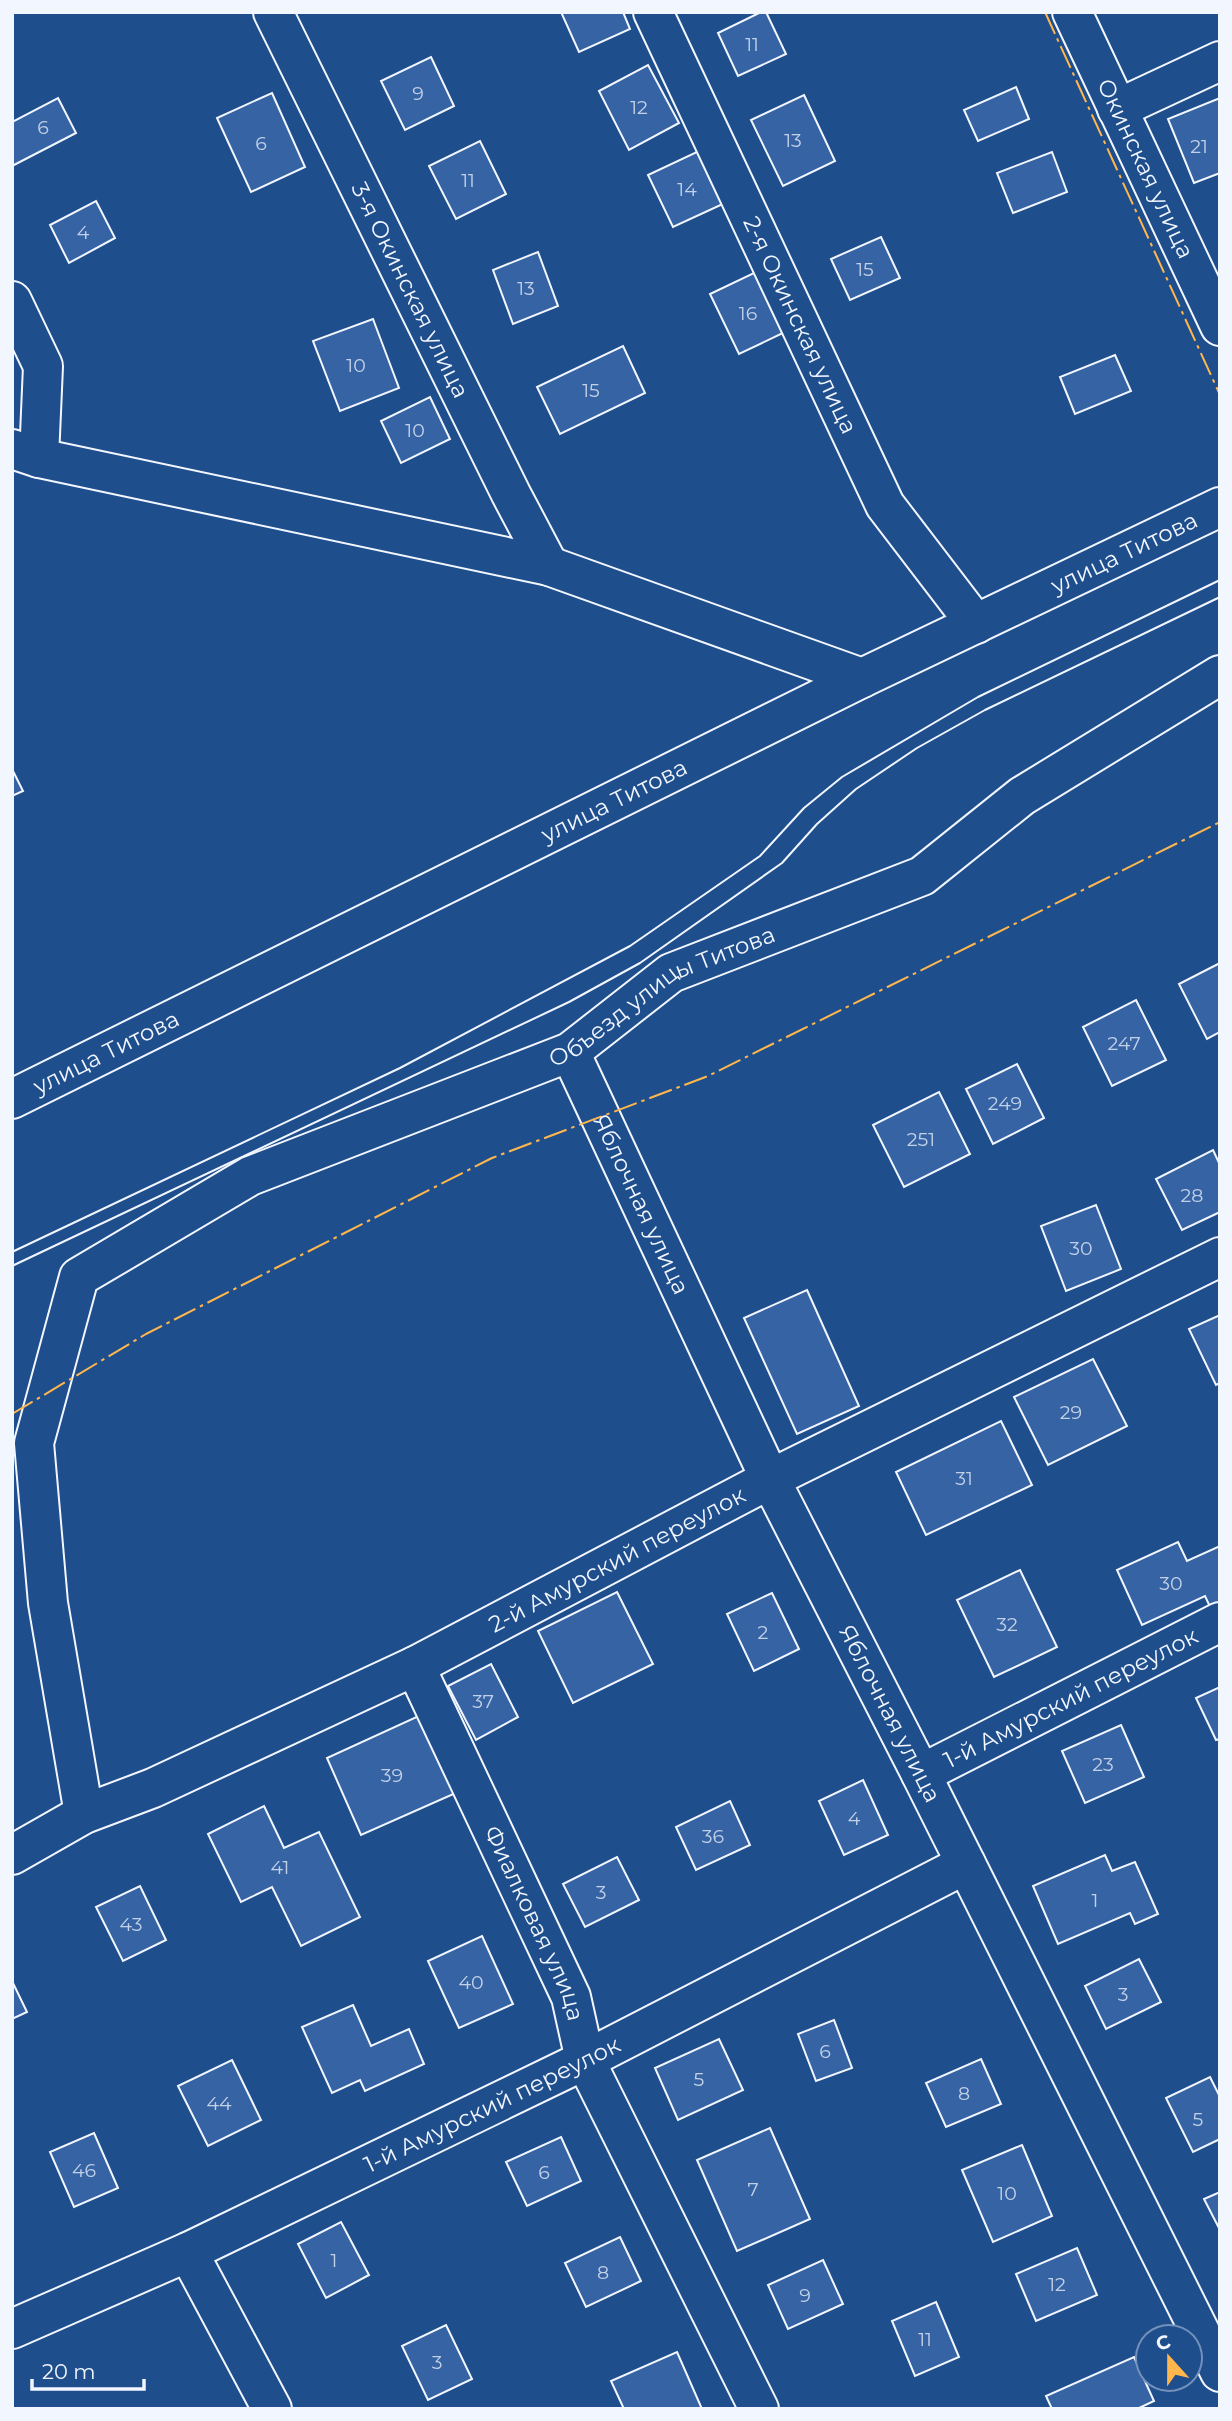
<svg xmlns="http://www.w3.org/2000/svg" width="1232" height="2421" font-family="Montserrat,sans-serif">
	<rect width="100%" height="100%" fill="#1f4e8c"/>
	<g fill="#3563a3" stroke="#f2f6ff" stroke-width="2">
		<path d="M 561,12 L 623,12 L 630,29 L 579,52 Z"/>
		<path d="M 761,12 L 766,12 L 786,54 L 738,76 L 718,33 Z"/>
		<path d="M 431,57 L 454,106 L 405,130 L 381,81 Z"/>
		<path d="M 648,65 L 679,123 L 629,150 L 599,91 Z"/>
		<path d="M 1016,87 L 1029,119 L 978,141 L 964,110 Z"/>
		<path d="M 272,93 L 305,167 L 251,192 L 217,118 Z"/>
		<path d="M 804,95 L 835,161 L 783,186 L 751,120 Z"/>
		<path d="M 58,98 L 76,133 L 12,166 L 12,122 Z"/>
		<path d="M 1220,98 L 1220,173 L 1194,183 L 1168,119 Z"/>
		<path d="M 480,141 L 506,194 L 456,219 L 429,166 Z"/>
		<path d="M 701,150 L 725,203 L 673,227 L 648,175 Z"/>
		<path d="M 1052,152 L 1067,192 L 1013,213 L 997,173 Z"/>
		<path d="M 96,201 L 115,238 L 69,263 L 50,225 Z"/>
		<path d="M 881,237 L 900,278 L 850,300 L 831,259 Z"/>
		<path d="M 538,252 L 558,306 L 513,324 L 493,270 Z"/>
		<path d="M 756,272 L 785,332 L 739,354 L 710,294 Z"/>
		<path d="M 373,319 L 399,388 L 340,411 L 313,341 Z"/>
		<path d="M 623,346 L 645,393 L 560,434 L 537,387 Z"/>
		<path d="M 1115,355 L 1131,391 L 1075,414 L 1060,377 Z"/>
		<path d="M 430,397 L 450,439 L 401,463 L 381,421 Z"/>
		<path d="M 12,769 L 23,791 L 12,796 Z"/>
		<path d="M 1220,963 L 1220,1032 L 1207,1039 L 1179,984 Z"/>
		<path d="M 1136,1000 L 1166,1060 L 1112,1086 L 1083,1027 Z"/>
		<path d="M 1017,1064 L 1044,1118 L 993,1144 L 966,1089 Z"/>
		<path d="M 939,1092 L 970,1154 L 904,1187 L 873,1125 Z"/>
		<path d="M 1213,1150 L 1220,1165 L 1220,1212 L 1182,1230 L 1156,1179 Z"/>
		<path d="M 1096,1205 L 1121,1269 L 1066,1291 L 1041,1226 Z"/>
		<path d="M 807,1290 L 859,1406 L 797,1434 L 744,1318 Z"/>
		<path d="M 1220,1315 L 1220,1383 L 1216,1385 L 1189,1329 Z"/>
		<path d="M 1093,1359 L 1127,1426 L 1048,1465 L 1014,1397 Z"/>
		<path d="M 1001,1421 L 1032,1485 L 926,1535 L 896,1472 Z"/>
		<path d="M 1178,1542 L 1187,1561 L 1220,1546 L 1220,1608 L 1212,1611 L 1205,1596 L 1142,1625 L 1117,1570 Z"/>
		<path d="M 1020,1570 L 1057,1647 L 994,1677 L 957,1600 Z"/>
		<path d="M 617,1592 L 653,1664 L 573,1703 L 538,1631 Z"/>
		<path d="M 772,1593 L 799,1649 L 754,1671 L 727,1614 Z"/>
		<path d="M 491,1664 L 518,1717 L 476,1740 L 448,1686 Z"/>
		<path d="M 1220,1687 L 1220,1739 L 1216,1740 L 1196,1698 Z"/>
		<path d="M 423,1714 L 458,1792 L 361,1835 L 327,1758 Z"/>
		<path d="M 1121,1725 L 1144,1777 L 1085,1803 L 1062,1751 Z"/>
		<path d="M 863,1780 L 888,1835 L 844,1855 L 819,1801 Z"/>
		<path d="M 730,1801 L 750,1845 L 696,1870 L 676,1827 Z"/>
		<path d="M 264,1806 L 284,1848 L 319,1832 L 360,1917 L 301,1946 L 272,1887 L 241,1902 L 208,1834 Z"/>
		<path d="M 1105,1855 L 1112,1871 L 1135,1862 L 1158,1914 L 1135,1924 L 1130,1913 L 1058,1944 L 1033,1886 Z"/>
		<path d="M 617,1857 L 639,1900 L 585,1927 L 563,1884 Z"/>
		<path d="M 140,1886 L 166,1940 L 123,1961 L 96,1907 Z"/>
		<path d="M 482,1936 L 513,2004 L 459,2028 L 428,1961 Z"/>
		<path d="M 1139,1959 L 1161,2002 L 1106,2029 L 1085,1986 Z"/>
		<path d="M 12,1981 L 27,2012 L 12,2019 Z"/>
		<path d="M 353,2005 L 371,2046 L 409,2029 L 424,2064 L 365,2091 L 360,2080 L 332,2093 L 302,2027 Z"/>
		<path d="M 834,2020 L 852,2068 L 816,2081 L 798,2034 Z"/>
		<path d="M 719,2039 L 743,2090 L 678,2120 L 655,2068 Z"/>
		<path d="M 981,2059 L 1001,2104 L 946,2127 L 926,2083 Z"/>
		<path d="M 232,2060 L 261,2120 L 208,2146 L 178,2086 Z"/>
		<path d="M 1210,2077 L 1220,2097 L 1220,2139 L 1193,2152 L 1166,2098 Z"/>
		<path d="M 770,2128 L 810,2219 L 737,2251 L 697,2160 Z"/>
		<path d="M 94,2133 L 118,2188 L 74,2207 L 50,2152 Z"/>
		<path d="M 561,2137 L 581,2181 L 527,2206 L 506,2162 Z"/>
		<path d="M 1022,2145 L 1052,2216 L 993,2242 L 962,2170 Z"/>
		<path d="M 1220,2192 L 1220,2230 L 1204,2199 Z"/>
		<path d="M 341,2222 L 369,2275 L 326,2298 L 298,2244 Z"/>
		<path d="M 620,2237 L 641,2281 L 586,2307 L 565,2263 Z"/>
		<path d="M 1077,2248 L 1097,2295 L 1036,2321 L 1016,2274 Z"/>
		<path d="M 823,2260 L 843,2304 L 788,2329 L 768,2285 Z"/>
		<path d="M 936,2302 L 959,2357 L 915,2376 L 892,2321 Z"/>
		<path d="M 446,2325 L 472,2379 L 428,2400 L 402,2346 Z"/>
		<path d="M 677,2352 L 702,2409 L 624,2409 L 611,2381 Z"/>
		<path d="M 1134,2357 L 1154,2401 L 1137,2409 L 1052,2409 L 1046,2396 Z"/>
	</g>
	<g fill="none" stroke-linecap="round" stroke-linejoin="round">
		<defs>
			<g id="minor">
				<path id="s1" d="M 273,12 L 511,494 L 549,566"/>
				<path id="s2" d="M 653,12 L 885,505 L 976,624"/>
				<path id="s3" d="M 1072,12 L 1220,326"/>
				<path d="M 1117,109 L 1220,61"/>
				<path d="M 12,301 L 43,366 L 39,458"/>
				<path d="M 12,449 L 39,458 L 549,566 L 862,678"/>
				<path id="s4" d="M 570,1052 L 770,1479 L 921,1774 L 1220,2372"/>
				<path id="s5" d="M 12,1099 L 862,678 L 1220,507"/>
				<path id="s6" d="M 415,1666 L 571,1997 L 585,2060 L 759,2409"/>
				<path id="s7" d="M 921,1774 L 1220,1622"/>
				<path id="s8" d="M 84,1814 L 48,1603 L 34,1443 L 79,1277 L 250,1176 L 570,1052 L 671,973 L 922,876 L 1022,796 L 1220,675"/>
				<path id="s9" d="M 12,1855 L 84,1814 L 153,1788 L 415,1666 L 770,1479 L 1220,1257"/>
				<path d="M 188,2252 L 272,2409"/>
				<path id="s10" d="M 12,2329 L 188,2252 L 585,2060 L 966,1864"/>
			</g>
		</defs>
		<use href="#minor" stroke="#f2f6ff" stroke-width="42"/>
		<use href="#minor" stroke="#1f4e8c" stroke-width="38"/>
		<g stroke="#f2f6ff" stroke-width="2">
			<path d="M 12,1252 L 400,1068 L 630,946 L 760,856 L 804,808 L 842,777 L 978,697 L 1220,580"/>
			<path d="M 12,1266 L 569,1002 L 640,963 L 782,863 L 817,824 L 856,789 L 917,748 L 985,710 L 1220,597"/>
		</g>
		<g stroke="#ffb74d" stroke-width="2" stroke-dasharray="24 5 3.5 5" stroke-linecap="butt">
			<path d="M 1045,12 L 1220,395"/>
			<path d="M 12,1414 L 146,1334 L 492,1158 L 708,1076 L 1220,822"/>
		</g>
	</g>
	<g text-anchor="middle" dominant-baseline="central" stroke-width="5" stroke-linejoin="round" paint-order="stroke">
		<g font-size="19" fill="#c3d1e8">
			<text x="752" y="44">11</text>
			<text x="418" y="93">9</text>
			<text x="639" y="107">12</text>
			<text x="43" y="127">6</text>
			<text x="793" y="140">13</text>
			<text x="261" y="143">6</text>
			<text x="1199" y="146">21</text>
			<text x="468" y="180">11</text>
			<text x="687" y="189">14</text>
			<text x="83" y="232">4</text>
			<text x="865" y="269">15</text>
			<text x="526" y="288">13</text>
			<text x="748" y="313">16</text>
			<text x="356" y="365">10</text>
			<text x="591" y="390">15</text>
			<text x="415" y="430">10</text>
			<text x="1124" y="1043">247</text>
			<text x="1005" y="1103">249</text>
			<text x="921" y="1139">251</text>
			<text x="1192" y="1195">28</text>
			<text x="1081" y="1248">30</text>
			<text x="1071" y="1412">29</text>
			<text x="964" y="1478">31</text>
			<text x="1171" y="1583">30</text>
			<text x="1007" y="1624">32</text>
			<text x="763" y="1632">2</text>
			<text x="483" y="1701">37</text>
			<text x="1103" y="1764">23</text>
			<text x="392" y="1775">39</text>
			<text x="854" y="1818">4</text>
			<text x="713" y="1836">36</text>
			<text x="280" y="1867">41</text>
			<text x="601" y="1892">3</text>
			<text x="1095" y="1900">1</text>
			<text x="131" y="1924">43</text>
			<text x="471" y="1982">40</text>
			<text x="1123" y="1994">3</text>
			<text x="825" y="2051">6</text>
			<text x="699" y="2079">5</text>
			<text x="964" y="2093">8</text>
			<text x="219" y="2103">44</text>
			<text x="1198" y="2119">5</text>
			<text x="84" y="2170">46</text>
			<text x="544" y="2172">6</text>
			<text x="753" y="2189">7</text>
			<text x="1007" y="2193">10</text>
			<text x="334" y="2260">1</text>
			<text x="603" y="2272">8</text>
			<text x="1057" y="2284">12</text>
			<text x="805" y="2295">9</text>
			<text x="925" y="2339">11</text>
			<text x="437" y="2362">3</text>
		</g>
		<g font-size="23" fill="#f2f6ff" stroke="#1f4e8c">
			<text stroke="none"><textPath href="#s3" startOffset="173">Окинская улица</textPath></text>
			<text stroke="none"><textPath href="#s1" startOffset="310">3-я Окинская улица</textPath></text>
			<text stroke="none"><textPath href="#s2" startOffset="346">2-я Окинская улица</textPath></text>
			<text stroke="none"><textPath href="#s5" startOffset="1239">улица Титова</textPath></text>
			<text stroke="none"><textPath href="#s5" startOffset="672">улица Титова</textPath></text>
			<text stroke="none"><textPath href="#s8" startOffset="1197">Объезд улицы Титова</textPath></text>
			<text stroke="none"><textPath href="#s5" startOffset="105">улица Титова</textPath></text>
			<text stroke="none"><textPath href="#s4" startOffset="168">Яблочная улица</textPath></text>
			<text stroke="none"><textPath href="#s9" startOffset="674">2-й Амурский переулок</textPath></text>
			<text stroke="none"><textPath href="#s7" startOffset="168">1-й Амурский переулок</textPath></text>
			<text stroke="none"><textPath href="#s4" startOffset="735">Яблочная улица</textPath></text>
			<text stroke="none"><textPath href="#s6" startOffset="284">Фиалковая улица</textPath></text>
			<text stroke="none"><textPath href="#s10" startOffset="530">1-й Амурский переулок</textPath></text>
		</g>
	</g>
	<rect width="1232" height="2421" fill="none" stroke="#f2f6ff" stroke-width="28"/>
	<g transform="translate(1169 2358) rotate(339)"><circle r="33" fill="#1f4e8c" stroke="#7391ba" stroke-width="2"/>
	<path d="M0-5L12 26L0 18L-12 26Z" fill="#ffb74d"/>
	<text y="-10" font-size="19" font-weight="bold" text-anchor="middle" fill="#f2f6ff">С</text>
	</g>
	<path d="M32 2379v10h112v-10" fill="none" stroke="#f2f6ff" stroke-width="3.5"/>
	<text x="42" y="2379" font-size="21" fill="#f2f6ff" stroke="#1f4e8c" stroke-width="5" paint-order="stroke">20 m</text>
</svg>
